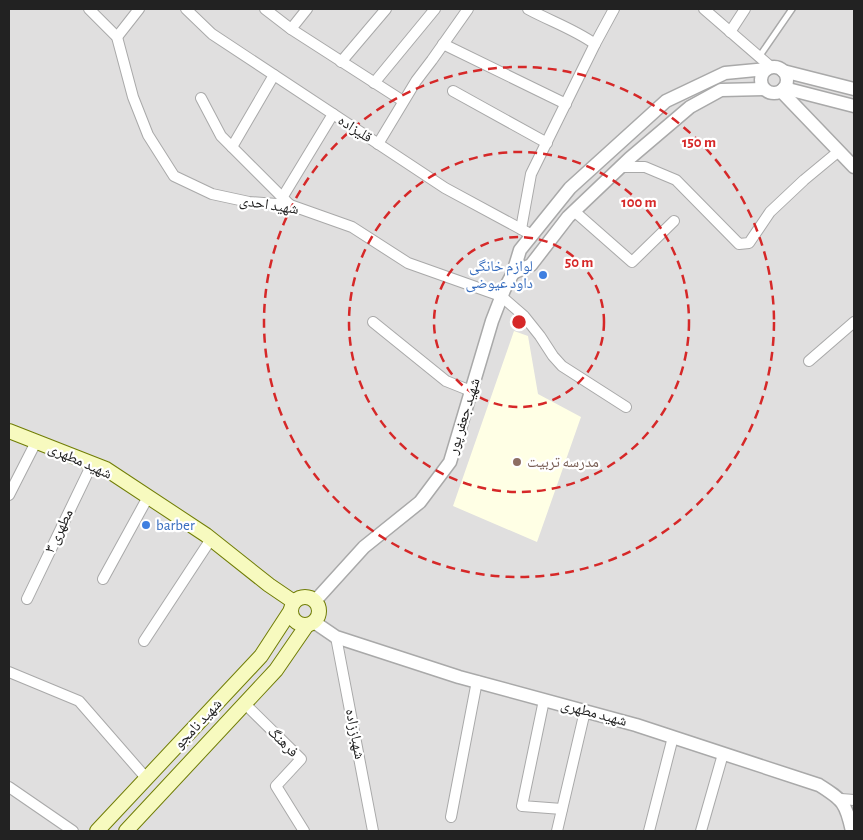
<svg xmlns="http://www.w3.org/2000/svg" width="863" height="840" font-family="'Alegreya Sans','Noto Naskh Arabic',sans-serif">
	<rect width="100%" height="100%" fill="#f2efe9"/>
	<rect fill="#e0dfdf" x="9" y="9" width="845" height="822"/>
	<path fill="#ffffe5" d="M 514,331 L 528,336 L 538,394 L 581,417 L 537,542 L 453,506 Z"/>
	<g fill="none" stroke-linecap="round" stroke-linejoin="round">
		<defs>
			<path id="service" d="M 759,57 L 792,9"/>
			<g id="minor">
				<path d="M 89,9 L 117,37 L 133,97 L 148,135 L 174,176 L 212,194 L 249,202 L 290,205 L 352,227 L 408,263 L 501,296 L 524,316 L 540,336 L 553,356 L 562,366 L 626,407"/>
				<path d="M 186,9 L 212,34 L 445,188 L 532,235"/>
				<path d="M 265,9 L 291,29 L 307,9"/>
				<path d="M 528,9 C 550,21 574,29 595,44"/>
				<path d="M 704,9 L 771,67"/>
				<path d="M 291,29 L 403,101"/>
				<path d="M 730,32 L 745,9"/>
				<path d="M 117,37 L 139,9"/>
				<path d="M 443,44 L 566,104"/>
				<path d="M 341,62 L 386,9"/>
				<path d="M 374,83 L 435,9"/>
				<path d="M 453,91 L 547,143"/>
				<path d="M 201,98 L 221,136 L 290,205"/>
				<path d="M 378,144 L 416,81 L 432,60 L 468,9"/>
				<path d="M 232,147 L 274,75"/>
				<path d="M 620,167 L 645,167 L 676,180 L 739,244 L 749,243 L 770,212 L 804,180 L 839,151"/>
				<path d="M 282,198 L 333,114"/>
				<path d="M 574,211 L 632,262 L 674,221"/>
				<path d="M 521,229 L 531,174 L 595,44 L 614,9"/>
				<path d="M 373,322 L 446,381 L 471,391"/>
				<path d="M 809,361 L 854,322"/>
				<path d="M 9,495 L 36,442"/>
				<path d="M 103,579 L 148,497"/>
				<path d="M 27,599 L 92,464"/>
				<path d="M 336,637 L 373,831"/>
				<path d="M 144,641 L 211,539"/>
				<path d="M 9,672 L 79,701 L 147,779"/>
				<path d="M 544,700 L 522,806 L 562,809"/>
				<path d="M 244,703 L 301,759 L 276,786 L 304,831"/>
				<path d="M 9,787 L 73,831"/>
				<path d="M 841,799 L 854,800"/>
				<path d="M 451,817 L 477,681"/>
				<path d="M 557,831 L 585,711"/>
				<path d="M 649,831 L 673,737"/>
				<path d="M 701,831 L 723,754"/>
			</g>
			<g id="tertiary">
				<circle cx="774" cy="80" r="13"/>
				<path d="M 783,71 L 854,89"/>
				<path d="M 784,88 L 854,106"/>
				<path d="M 781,91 L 854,167"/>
				<path d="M 513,273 L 531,265 L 568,217 L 630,158 L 690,107 L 721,90 L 764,89"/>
				<path d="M 315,601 L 364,547 L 420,502 L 450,462 L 492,321 L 504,290 L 513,273 L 520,250 L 570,188 L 666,101 L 725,73 L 767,69"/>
				<path d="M 314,622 L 336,637 L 459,677 L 636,725 L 819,785 C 843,800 846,803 852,831"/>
			</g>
			<g id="secondary">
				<path d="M 9,431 L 106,469 L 206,535 L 269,585 L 294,602"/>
				<circle cx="305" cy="611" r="14"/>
				<path d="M 97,831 L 261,656 L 291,610"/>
				<path d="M 126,831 L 276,670 L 307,625"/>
			</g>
		</defs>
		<use href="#service" stroke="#a9a9a9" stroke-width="8"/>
		<use href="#minor" stroke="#a9a9a9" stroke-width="12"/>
		<use href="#tertiary" stroke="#a9a9a9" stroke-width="15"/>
		<use href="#secondary" stroke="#707d05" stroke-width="16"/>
		<use href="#service" stroke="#fff" stroke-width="5"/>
		<use href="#minor" stroke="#fff" stroke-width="10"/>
		<use href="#tertiary" stroke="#fff" stroke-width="12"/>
		<use href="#secondary" stroke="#f7fabf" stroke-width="14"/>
	</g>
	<g fill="none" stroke="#d62828" stroke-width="2.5" stroke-dasharray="9 6">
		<circle cx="519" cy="322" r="85"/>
		<circle cx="519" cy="322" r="170"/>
		<circle cx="519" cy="322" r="255"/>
	</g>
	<g fill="#3f7fe0" stroke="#fff" stroke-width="2">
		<circle cx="543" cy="275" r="5"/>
		<circle cx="146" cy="525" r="5"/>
	</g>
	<circle fill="#8d6e63" stroke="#fff" stroke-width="2" cx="517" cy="462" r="5"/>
	<g text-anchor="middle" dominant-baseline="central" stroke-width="4.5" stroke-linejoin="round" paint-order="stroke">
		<g font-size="15" fill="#222" stroke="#fff">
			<text transform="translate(355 129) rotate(33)">قلیزاده</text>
			<text transform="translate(269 205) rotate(9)">شهید احدی</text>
			<text transform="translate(464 416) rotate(-73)">شهید جعفر پور</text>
			<text transform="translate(80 461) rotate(24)">شهید مطهری</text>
			<text transform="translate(59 531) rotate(-64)">مطهری ۳</text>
			<text transform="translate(594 713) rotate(15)">شهید مطهری</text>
			<text transform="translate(198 724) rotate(-47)">شهید نامجو</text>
			<text transform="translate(355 734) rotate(79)">شهباززاده</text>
			<text transform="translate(283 742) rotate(45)">فرهنگ</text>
		</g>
		<g font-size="15" fill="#366cbe" stroke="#fff" text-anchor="end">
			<text x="533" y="266">لوازم خانگی<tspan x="533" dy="17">داود عیوضی</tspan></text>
			<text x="156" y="525" text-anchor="start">barber</text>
		</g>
		<g font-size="15" fill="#785e54" stroke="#fff" text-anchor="start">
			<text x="527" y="462">مدرسه تربیت</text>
		</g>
	</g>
	<circle cx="519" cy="322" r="8" fill="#d62828" stroke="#fff" stroke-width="2.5"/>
	<g font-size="15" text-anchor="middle" font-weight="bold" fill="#d62828" stroke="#fff" stroke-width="4.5" stroke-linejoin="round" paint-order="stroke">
		<text x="699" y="147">150 m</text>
		<text x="639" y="207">100 m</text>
		<text x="579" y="267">50 m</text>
	</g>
	<rect width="863" height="840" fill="none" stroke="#222222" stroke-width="20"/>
</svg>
